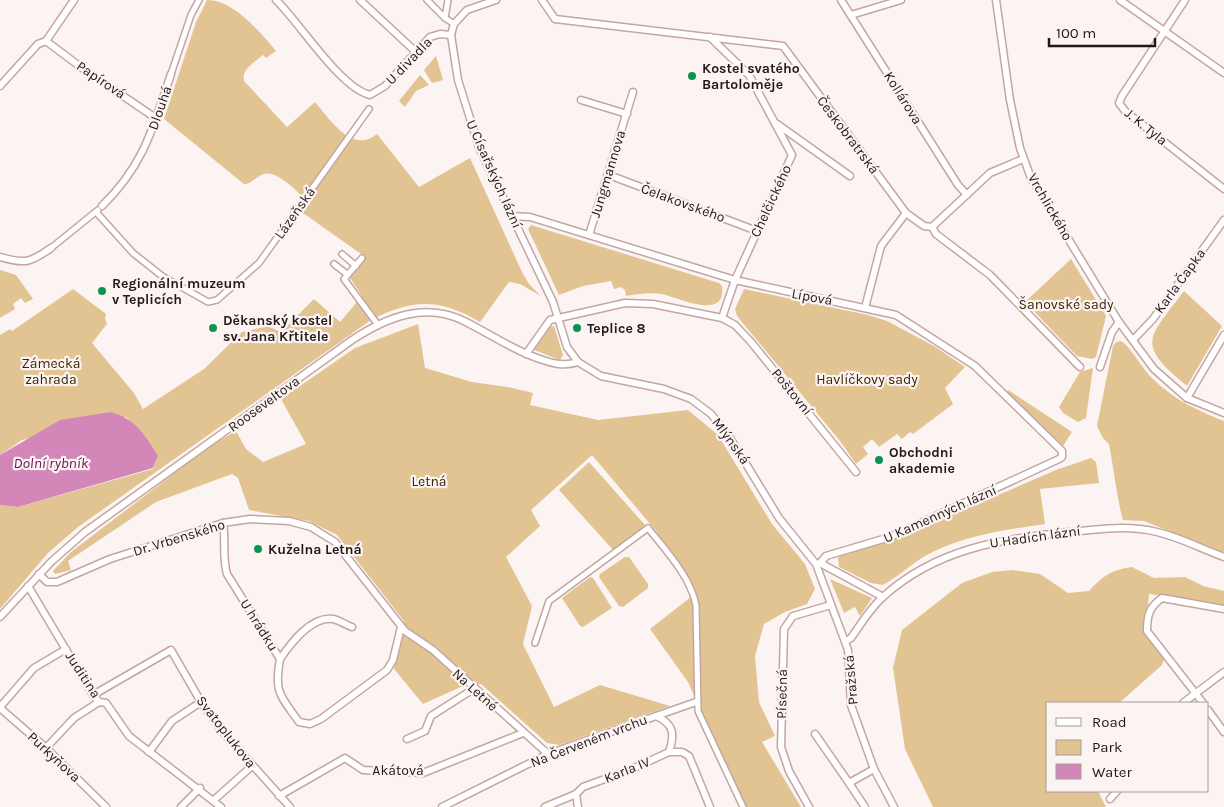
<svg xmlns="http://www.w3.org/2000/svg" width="1224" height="807" font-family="Karla,sans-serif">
	<rect width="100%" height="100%" fill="#fbf4f3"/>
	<g fill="#e2c492">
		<path d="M 207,0 C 234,0 260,32 276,51 L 266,58 L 263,55 C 255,62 241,69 244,81 L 287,127 L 315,102 C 329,118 352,155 377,134 L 419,187 L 470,158 L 522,272 L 529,284 L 541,296 L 520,284 L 509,282 L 480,322 C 439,298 413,299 371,320 L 78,527 L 48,553 L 0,609 L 0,505 L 18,507 L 153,469 L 158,456 L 126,417 L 22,440 L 0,455 L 0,335 L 10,329 L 12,331 L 73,289 L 106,314 L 105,319 L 107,324 L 92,343 L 134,393 L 143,409 L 204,369 L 242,332 L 268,326 L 281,332 L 314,299 L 340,322 L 362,296 L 350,278 L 362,262 L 361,254 L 303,213 L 309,204 C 301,195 278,170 264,174 C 256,176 252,184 244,184 L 164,119 L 196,22 Z"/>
		<path d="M 436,56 L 443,80 L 432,83 L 424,70 Z"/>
		<path d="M 420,75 L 429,85 L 416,91 L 405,107 L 399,101 Z"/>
		<path d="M 531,225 L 719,283 L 722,286 C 727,322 677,297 662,294 C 650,292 637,294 626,296 L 625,290 L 621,287 L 614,289 L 611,281 L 583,286 L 559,295 L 528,229 Z"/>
		<path d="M 1071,259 L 1106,316 L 1096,357 L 1092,359 L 1077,356 L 1025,302 Z"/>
		<path d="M 0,270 L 16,275 L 33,299 L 25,303 L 21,298 L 13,304 L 15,309 L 0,318 Z"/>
		<path d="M 744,289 L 868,315 L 887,321 L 934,346 L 965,367 L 945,388 L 953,404 L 913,434 L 910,432 L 902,439 L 897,434 L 879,447 L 872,439 L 863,447 L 868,454 L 856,464 L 840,441 L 737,316 L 735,309 Z"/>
		<path d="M 1184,291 L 1222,326 L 1187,386 C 1135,343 1148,339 1184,291 Z"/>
		<path d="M 418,324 L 425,368 L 472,382 L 508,387 L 533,393 L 530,405 L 598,420 L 688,410 L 718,435 L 772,524 L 805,564 L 815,589 L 807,604 L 785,612 L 764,624 L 755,656 L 759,702 L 775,736 L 762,742 L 801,807 L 747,807 L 744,804 L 688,682 L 650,629 L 696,593 L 656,531 L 592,455 L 531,510 L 540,526 L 506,557 L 532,606 L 523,644 L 554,707 L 600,685 L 670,706 L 559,745 L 547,743 L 481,684 L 463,686 L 423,704 L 394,669 L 404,621 L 337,535 L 309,521 L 249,510 L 238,478 L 232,474 L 156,502 L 68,561 L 71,570 L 55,574 L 53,571 L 71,552 L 210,446 L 236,431 L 246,449 L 263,462 L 306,444 L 281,399 L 355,348 Z"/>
		<path d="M 554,326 L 563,355 L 560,360 L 534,350 L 550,327 Z"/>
		<path d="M 1121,341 C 1130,346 1142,368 1151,377 C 1173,399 1196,410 1224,421 L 1224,553 L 1144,521 L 1123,520 C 1116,495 1114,469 1109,444 L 1103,438 L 1097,426 L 1113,346 L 1116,342 Z"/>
		<path d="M 1093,368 L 1086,418 L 1078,422 L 1063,413 L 1059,407 L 1080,372 Z"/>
		<path d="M 1008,390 L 1072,432 L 1063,446 L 1007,392 Z"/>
		<path d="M 1091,458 L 1096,462 L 1099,483 L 1040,489 L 1045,524 C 1004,530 961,536 925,556 C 910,565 898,577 883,585 L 871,583 L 839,567 L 838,558 L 843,554 L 901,537 L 1056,470 Z"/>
		<path d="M 589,462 L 645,525 L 614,551 L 559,490 Z"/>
		<path d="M 625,557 L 629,557 L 648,584 L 648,588 L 623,607 L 619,606 L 599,577 L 600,574 Z"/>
		<path d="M 1132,567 L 1154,578 L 1185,577 L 1203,586 L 1224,591 L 1224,612 L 1221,604 L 1149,594 L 1147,616 L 1143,631 L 1164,660 L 1161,666 L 1119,703 L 1048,703 L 1048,791 L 1098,791 L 1106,807 L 933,807 L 905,749 L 893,668 L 902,630 L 962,583 L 992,572 L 1012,570 L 1040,574 L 1068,593 L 1089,591 C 1101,577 1113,569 1132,567 Z"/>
		<path d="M 590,577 L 593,578 L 612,608 L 583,627 L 580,626 L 562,598 Z"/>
		<path d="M 830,579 L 872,598 L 860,616 L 855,607 L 844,613 Z"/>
	</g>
	<path fill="#d387b9" d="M 111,412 C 136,419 145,435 158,456 L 153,468 L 18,507 L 0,505 L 0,455 L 60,420 Z"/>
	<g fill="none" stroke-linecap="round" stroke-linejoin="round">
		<defs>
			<g id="pedestrian">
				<path d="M 427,0 L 445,18 L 454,24"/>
				<path d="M 445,18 L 448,0"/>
				<path d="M 171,74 L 191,15 L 199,0"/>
				<path d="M 96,212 L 133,253 L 162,276 L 208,302 L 217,300 L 259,263 L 369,109"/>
				<path d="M 51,248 L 98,210"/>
				<path d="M 342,254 L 356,266"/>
				<path d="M 362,258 L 344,279 L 378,325"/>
				<path d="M 334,264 L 348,275"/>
				<path d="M 535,643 L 549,601 L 648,528 C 666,551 690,576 696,605 L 698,711 L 743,807"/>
			</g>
			<g id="minor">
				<path d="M 276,0 C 300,23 340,88 370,95 L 385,86 L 430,37 L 440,34 L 451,35"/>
				<path d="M 360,0 L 416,52"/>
				<path d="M 496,0 L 467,10 L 454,24 L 451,35 L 458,80 L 479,147 L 553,302 L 567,347 L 578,362 L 601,376 L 664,389 L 691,399 L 711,414 L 729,436 L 779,518 L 816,564 L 848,650 L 851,705 L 874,769 L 894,807"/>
				<path d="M 542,0 L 555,19 L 783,46 L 906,213 L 924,226 L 932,227"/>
				<path d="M 841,0 L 958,185 L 967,195"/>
				<path d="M 996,0 L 1010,100 L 1020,148 L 1031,178 L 1119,322 L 1154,369 L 1187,398 L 1224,413"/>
				<path d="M 1120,0 L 1224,73"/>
				<path d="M 1185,0 L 1122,96 L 1119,103 L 1125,111 L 1224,189"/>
				<path d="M 851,15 L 901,0"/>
				<path d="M 710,37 L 749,75 L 792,155 L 735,280 L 722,318"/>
				<path d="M 46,41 L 82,68 L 157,119"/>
				<path d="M 0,86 L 38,44 L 46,41 L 74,0"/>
				<path d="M 581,100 L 627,114"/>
				<path d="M 777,124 L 850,176"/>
				<path d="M 609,175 L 757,231"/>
				<path d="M 102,206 C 144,165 153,128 171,74"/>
				<path d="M 511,216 L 530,217 L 735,280 L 896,315 L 975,366 L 1062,451 L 1062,457 L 1059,459 L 890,537 L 826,556 L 820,563"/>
				<path d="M 932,227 L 936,234 L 990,275 L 1080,367"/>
				<path d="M 932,227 L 990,173 L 1023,159"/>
				<path d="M 589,235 L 633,92"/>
				<path d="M 0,257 C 25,264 30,263 51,248"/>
				<path d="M 865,308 L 881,246 L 906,213"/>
				<path d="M 1133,340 L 1153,319 L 1224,220"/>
				<path d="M 526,354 L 550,320 L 625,303 L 653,304 L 722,318 L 735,325 L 751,342 L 856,472"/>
				<path d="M 1100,367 L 1112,332 L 1119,322"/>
				<path d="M 1187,398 L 1224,335"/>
				<path d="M 223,523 C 226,541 222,557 227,574 L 280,659 C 274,693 280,695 299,722 L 310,724 L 321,719 L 387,670 L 393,660 L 401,627"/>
				<path d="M 817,564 L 820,563 L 883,597"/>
				<path d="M 39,574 L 47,582 L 57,582 L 110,559 L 223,523 L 250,519 L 289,521 L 311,527 L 335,542 L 405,631 L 433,650 L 548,754"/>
				<path d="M 28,586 L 93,695 L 99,702 L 106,703 L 129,736 L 221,807"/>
				<path d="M 0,617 L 51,562 L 85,532 L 352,340 C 387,317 426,301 466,322 C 490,334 511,349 537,358 C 551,363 563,367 578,362"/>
				<path d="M 846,641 L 851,638 C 861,624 871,607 884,596 C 936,549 1003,538 1070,532 C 1098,529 1129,525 1157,532 C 1179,537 1202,549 1224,557"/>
				<path d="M 280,659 C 291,643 311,616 333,619 C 339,620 346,625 352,627"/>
				<path d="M 93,695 L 171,650 L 201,702 L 222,731 L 290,807"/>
				<path d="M 1183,703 L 1224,672"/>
				<path d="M 1203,703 L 1147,631 C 1147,616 1149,607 1162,598 L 1224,609"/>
				<path d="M 0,707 L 34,668 L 66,649"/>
				<path d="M 0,708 L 46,748 L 106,807"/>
				<path d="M 1208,710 L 1224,732"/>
				<path d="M 815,734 L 849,783 L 874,769"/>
				<path d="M 407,739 L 425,731 L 431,716 L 475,688"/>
				<path d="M 46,748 L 74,718 L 99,702"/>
				<path d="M 149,752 L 172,721 L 201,702"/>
				<path d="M 669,752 L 682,752 L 689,756 L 710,807"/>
				<path d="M 849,783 L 865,807"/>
				<path d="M 576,794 L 578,807"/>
				<path d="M 279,796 L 345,758 L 363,770 L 423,773 L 523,733"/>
				<path d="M 1110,799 L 1117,791"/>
				<path d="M 214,800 L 252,766"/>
				<path d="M 181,807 L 200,788"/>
				<path d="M 442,807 L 548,754 L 696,702"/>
				<path d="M 545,807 L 576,794 L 583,787 L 632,769 L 669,752 C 675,734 674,724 656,716"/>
				<path d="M 809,807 L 789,771 L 781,747 L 784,629 L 793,616 L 831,605"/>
			</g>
		</defs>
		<use href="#pedestrian" stroke="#c4a6a1" stroke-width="8"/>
		<use href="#minor" stroke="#c4a6a1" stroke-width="9"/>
		<use href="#pedestrian" stroke="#fff" stroke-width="5"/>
		<use href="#minor" stroke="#fff" stroke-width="6"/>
	</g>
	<g fill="#0b9352" stroke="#fbf4f3" stroke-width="2">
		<circle cx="692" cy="76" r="5"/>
		<circle cx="102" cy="291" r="5"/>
		<circle cx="213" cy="328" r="5"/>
		<circle cx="577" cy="328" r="5"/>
		<circle cx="879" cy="460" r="5"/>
		<circle cx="258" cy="549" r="5"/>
	</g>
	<g text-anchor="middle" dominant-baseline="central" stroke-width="4.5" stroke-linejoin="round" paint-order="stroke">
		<g font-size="14" fill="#231816" stroke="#fbf4f3">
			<text transform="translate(409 61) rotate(-46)">U divadla</text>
			<text transform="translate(101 80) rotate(34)">Papírová</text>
			<text transform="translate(903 98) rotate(58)">Kollárova</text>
			<text transform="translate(160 108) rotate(-71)">Dlouhá</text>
			<text transform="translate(1146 127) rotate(39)">J. K. Tyla</text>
			<text transform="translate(848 135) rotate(53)">Českobratrská</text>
			<text transform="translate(494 174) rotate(66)">U Císařských lázní</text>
			<text transform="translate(608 174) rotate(-73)">Jungmannova</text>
			<text transform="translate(771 201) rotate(-65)">Chelčického</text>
			<text transform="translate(683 203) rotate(20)">Čelakovského</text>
			<text transform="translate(1050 207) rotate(60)">Vrchlického</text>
			<text transform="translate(295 213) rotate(-55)">Lázeňská</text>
			<text transform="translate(1180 281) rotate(-54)">Karla Čapka</text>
			<text transform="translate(812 297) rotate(10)">Lípová</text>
			<text transform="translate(792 392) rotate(51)">Poštovní</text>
			<text transform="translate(264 404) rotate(-36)">Rooseveltova</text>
			<text transform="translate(731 441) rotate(54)">Mlýnská</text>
			<text transform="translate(940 514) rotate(-24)">U Kamenných lázní</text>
			<text transform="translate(1035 537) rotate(-8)">U Hadích lázní</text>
			<text transform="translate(179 538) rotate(-17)">Dr. Vrbenského</text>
			<text transform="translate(259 625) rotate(58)">U hrádku</text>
			<text transform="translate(83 675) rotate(57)">Juditina</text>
			<text transform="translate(851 680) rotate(-95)">Pražská</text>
			<text transform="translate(475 690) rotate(42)">Na Letné</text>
			<text transform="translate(782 694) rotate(-89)">Písečná</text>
			<text transform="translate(226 732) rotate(52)">Svatoplukova</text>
			<text transform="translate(589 741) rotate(-21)">Na Červeném vrchu</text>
			<text transform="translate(54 757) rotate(43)">Purkyňova</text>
			<text x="398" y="770">Akátová</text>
			<text transform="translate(627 770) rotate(-22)">Karla IV</text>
		</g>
		<g font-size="14" font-weight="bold" fill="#231816" stroke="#fbf4f3" text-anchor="start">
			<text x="702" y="68">Kostel svatého<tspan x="702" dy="16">Bartoloměje</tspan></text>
			<text x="112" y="283">Regionální muzeum<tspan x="112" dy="16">v Teplicích</tspan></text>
			<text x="223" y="320">Děkanský kostel<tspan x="223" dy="16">sv. Jana Křtitele</tspan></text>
			<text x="587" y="328">Teplice 8</text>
			<text x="889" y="452">Obchodni<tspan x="889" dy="16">akademie</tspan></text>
			<text x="268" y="549">Kuželna Letná</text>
		</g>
		<g font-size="14" fill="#392702" stroke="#fbf4f3">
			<text x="1066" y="304">Šanovské sady</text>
			<text x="51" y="363">Zámecká<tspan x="51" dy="16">zahrada</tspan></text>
			<text x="867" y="379">Havlíčkovy sady</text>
			<text x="429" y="481">Letná</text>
		</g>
		<g font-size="15" font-style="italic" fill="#6a0f54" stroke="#fbf4f3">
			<text x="51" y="463">Dolní rybník</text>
		</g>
	</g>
	<rect x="1046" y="702" width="162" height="90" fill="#fbf4f3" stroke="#a59c9b"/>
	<rect x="1056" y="718" width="25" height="8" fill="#ffffff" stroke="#a59c9b"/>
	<text x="1092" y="727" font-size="15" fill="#231816">Road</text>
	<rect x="1056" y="740" width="25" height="15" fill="#e2c492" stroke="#a59c9b"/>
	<text x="1092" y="752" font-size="15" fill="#231816">Park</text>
	<rect x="1056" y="764" width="25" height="15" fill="#d387b9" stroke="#a59c9b"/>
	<text x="1092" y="777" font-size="15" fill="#231816">Water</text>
	<path d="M1049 38v8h106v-8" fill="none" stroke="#231816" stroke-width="2.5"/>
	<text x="1056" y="38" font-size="15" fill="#231816" stroke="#fbf4f3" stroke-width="4" paint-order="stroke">100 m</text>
</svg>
